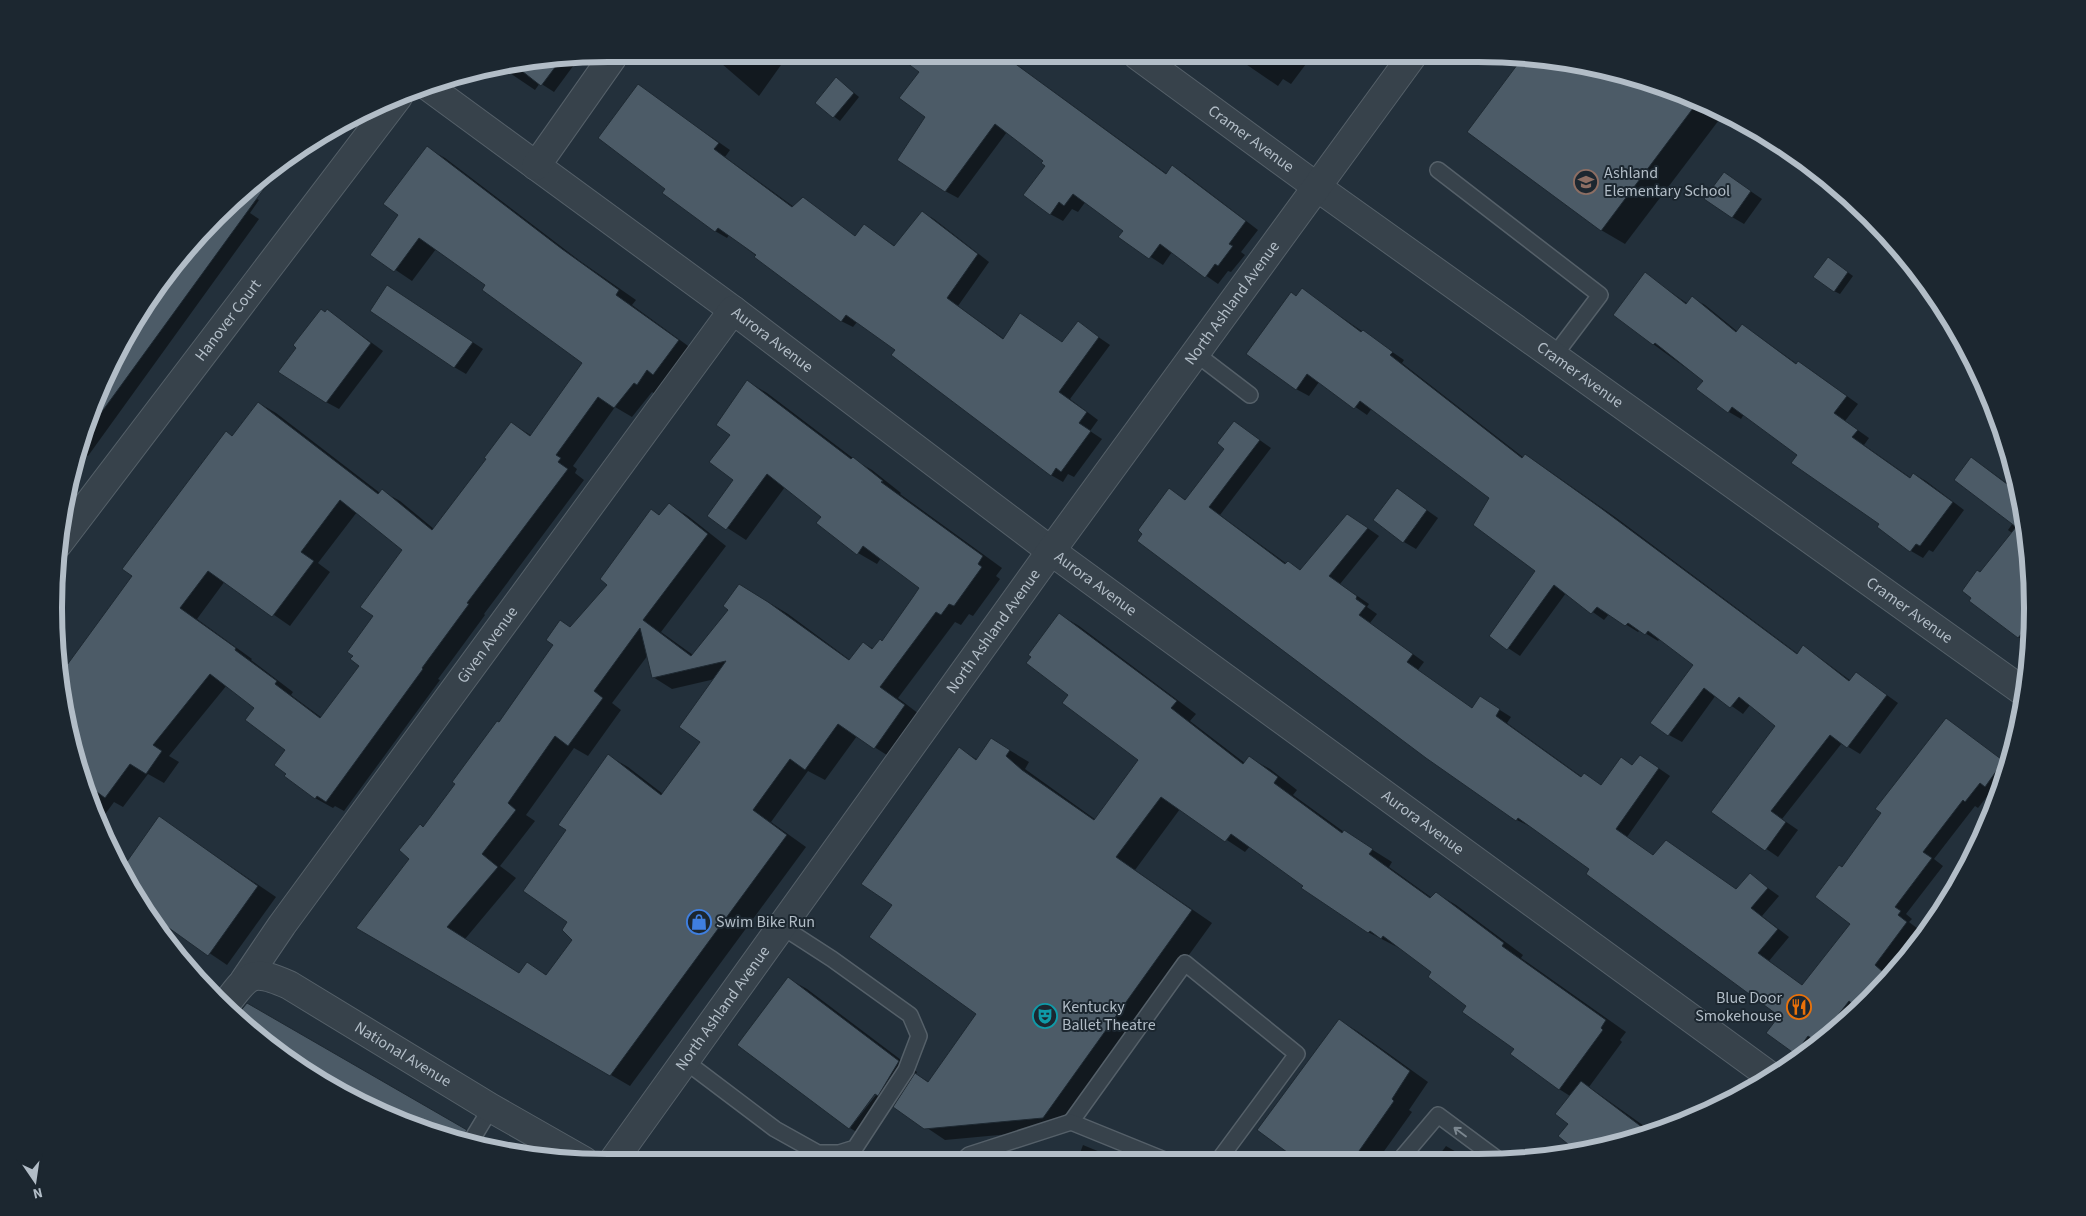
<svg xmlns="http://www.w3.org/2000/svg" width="2086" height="1216" font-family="'Source Sans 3',sans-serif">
	<rect width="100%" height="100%" fill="#23303b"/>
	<g fill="#0007" fill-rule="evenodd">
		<path d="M 1234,56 L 1312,56 L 1291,84 L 1283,79 L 1278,86 Z"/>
		<path d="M 901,57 L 987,57 L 993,62 L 997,57 L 1006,57 L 1167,174 L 1172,167 L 1185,174 L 1258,230 L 1241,252 L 1245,255 L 1231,272 L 1228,271 L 1218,284 L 1172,252 L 1163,265 L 1120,237 L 1125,231 L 1086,201 L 1078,212 L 1072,209 L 1063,221 L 1050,214 L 1045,160 L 1007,132 L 958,198 L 945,191 L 927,117 L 921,71 Z"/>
		<path d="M 1525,57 L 1656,83 L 1722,116 L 1625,244 L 1601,230 L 1469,132 Z"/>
		<path d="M 579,58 L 554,92 L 540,83 L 535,90 L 501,67 L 535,59 Z"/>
		<path d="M 727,58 L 772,58 L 781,65 L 759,96 L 722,64 Z"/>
		<path d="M 841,82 L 859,97 L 840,121 L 816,103 Z"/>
		<path d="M 638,86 L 730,150 L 725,157 L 794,207 L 804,199 L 856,237 L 864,225 L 895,246 L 922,212 L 934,219 L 989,262 L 958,306 L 1004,339 L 1063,343 L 1078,323 L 1110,345 L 1070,399 L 1098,420 L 1090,431 L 1102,439 L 1074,477 L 1068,474 L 1063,482 L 1051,475 L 897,350 L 857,322 L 853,327 L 841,321 L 729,235 L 727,238 L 715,231 L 667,188 Z"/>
		<path d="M 1777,143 L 1786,147 L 1819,174 L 1776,144 Z"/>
		<path d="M 427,148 L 445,158 L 580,261 L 636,300 L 632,305 L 695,351 L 671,384 L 664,380 L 655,394 L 652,392 L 632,417 L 615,407 L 573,466 L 577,469 L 575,473 L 584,480 L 484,614 L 485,615 L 438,679 L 440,680 L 344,811 L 335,806 L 333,808 L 315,798 L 287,773 L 287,750 L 256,708 L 227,685 L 169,756 L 179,762 L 164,783 L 148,774 L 123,807 L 114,802 L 98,824 L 64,716 L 133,576 L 227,433 L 233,436 L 259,403 L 276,413 L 380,493 L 382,491 L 400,501 L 434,529 L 488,459 L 511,423 L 532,436 L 584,363 L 487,285 L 436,249 L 412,281 L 372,254 L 400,215 ZM 357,512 L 404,549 L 374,615 L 360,665 L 322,718 L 291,695 L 293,692 L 251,660 L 252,659 L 197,619 L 225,581 L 290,626 L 330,572 L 318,563 Z"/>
		<path d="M 279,163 L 252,196 L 259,200 L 250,213 L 259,219 L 88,456 L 78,450 L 111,363 L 147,300 L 216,216 Z"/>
		<path d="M 1724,173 L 1762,199 L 1744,224 L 1732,217 Z"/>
		<path d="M 1828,258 L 1853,276 L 1840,294 L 1834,291 Z"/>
		<path d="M 1645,274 L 1688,304 L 1693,298 L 1705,305 L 1738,332 L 1742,326 L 1754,333 L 1797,364 L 1799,362 L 1811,370 L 1858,404 L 1845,421 L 1869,438 L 1864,445 L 1911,478 L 1914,474 L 1926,481 L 1964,510 L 1933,552 L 1929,550 L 1923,558 L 1911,551 L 1799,454 L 1744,414 L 1741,419 L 1729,412 L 1704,381 L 1653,344 Z"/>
		<path d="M 1302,290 L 1404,360 L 1402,363 L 1524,458 L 1526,455 L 1538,463 L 1615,517 L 1798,654 L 1804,646 L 1851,681 L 1856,673 L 1898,703 L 1860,754 L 1842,743 L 1782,819 L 1798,830 L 1778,857 L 1713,812 L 1777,726 L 1750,705 L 1743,714 L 1716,695 L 1682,742 L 1669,735 L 1652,723 L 1694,664 L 1660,638 L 1658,641 L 1640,630 L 1638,632 L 1609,614 L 1604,620 L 1566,593 L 1520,656 L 1490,636 L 1537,571 L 1490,498 L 1372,408 L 1367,415 L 1319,382 L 1309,396 L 1296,389 L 1297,297 Z"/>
		<path d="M 327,310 L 383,351 L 339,409 L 326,402 Z"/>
		<path d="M 447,325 L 483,349 L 466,374 L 454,367 Z"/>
		<path d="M 748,382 L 767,393 L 858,462 L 872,470 L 901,493 L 900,494 L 1002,568 L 996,576 L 1000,579 L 973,616 L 969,614 L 961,625 L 955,622 L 898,698 L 923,717 L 893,759 L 857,736 L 825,780 L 808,771 L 771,822 L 806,847 L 630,1086 L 358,928 L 411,858 L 424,828 L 499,724 L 572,628 L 609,584 L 651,510 L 661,516 L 669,504 L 688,516 L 726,546 L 661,632 L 693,655 L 730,610 L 740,585 L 788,614 L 850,660 L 863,643 L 874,649 L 882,642 L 921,588 L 881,558 L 877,564 L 858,553 L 822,517 L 785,487 L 746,540 L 709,516 L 734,480 L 732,434 ZM 648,655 L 653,677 L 672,689 L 715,679 L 702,742 L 663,794 L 628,767 L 609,756 L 568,830 L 569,922 L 574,940 L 547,975 L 528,964 L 520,974 L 465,939 L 516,878 L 500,866 L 535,821 L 526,815 L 574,748 L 588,756 L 621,710 L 612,703 Z"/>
		<path d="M 1234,422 L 1271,448 L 1220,515 L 1287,564 L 1288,563 L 1301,571 L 1359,522 L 1379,536 L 1340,584 L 1369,604 L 1367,607 L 1377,614 L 1370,623 L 1424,662 L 1418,670 L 1473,709 L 1492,705 L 1511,717 L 1507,723 L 1582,777 L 1584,774 L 1602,786 L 1622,759 L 1634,766 L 1641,756 L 1670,776 L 1627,837 L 1654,856 L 1666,841 L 1737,890 L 1750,875 L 1779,896 L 1762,916 L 1789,937 L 1769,961 L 1803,986 L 1852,924 L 1842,868 L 1883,813 L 1946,720 L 2007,764 L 1997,793 L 1992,790 L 1978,808 L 1975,806 L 1934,859 L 1943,866 L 1906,914 L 1912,919 L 1909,922 L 1918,929 L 1886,973 L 1890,976 L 1870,1000 L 1799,1055 L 1795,1053 L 1781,1016 L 1591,869 L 1530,825 L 1529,826 L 1517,820 L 1427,757 L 1169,489 L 1186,500 L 1226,449 Z"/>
		<path d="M 1972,458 L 2019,492 L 2032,608 L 2029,643 L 2018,637 L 1981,573 L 2012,533 L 2008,530 L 2013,523 Z"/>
		<path d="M 1397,489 L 1438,518 L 1416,549 L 1404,542 Z"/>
		<path d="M 1059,614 L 1079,626 L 1196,714 L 1190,721 L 1246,764 L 1250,758 L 1270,769 L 1297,790 L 1293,795 L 1344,832 L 1392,862 L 1389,867 L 1432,898 L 1436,893 L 1456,905 L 1523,955 L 1521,958 L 1626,1032 L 1620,1040 L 1622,1042 L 1589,1087 L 1654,1133 L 1587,1147 L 1584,1145 L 1569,1124 L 1570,1096 L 1559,1089 L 1433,972 L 1401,949 L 1368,932 L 1250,846 L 1245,852 L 1180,809 L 1135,870 L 1212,923 L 1063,1129 L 945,1140 L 893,1105 L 868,1139 L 850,1128 L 880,1090 L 789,979 L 807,989 L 917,1072 L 916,1074 L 929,1082 L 978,1014 L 894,905 L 959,749 L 978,760 L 991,739 L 1029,762 L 1025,769 L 1096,820 L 1140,759 L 1070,695 Z"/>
		<path d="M 160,818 L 276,897 L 227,965 L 146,910 L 121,871 Z"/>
		<path d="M 1339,1020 L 1357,1031 L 1428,1082 L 1409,1110 L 1412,1112 L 1377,1161 L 1301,1161 L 1258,1130 Z"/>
		<path d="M 1083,1145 L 1122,1161 L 1077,1161 Z"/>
		<path d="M 1446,1146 L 1470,1160 L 1471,1161 L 1435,1161 Z"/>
	</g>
	<g fill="#4c5b67" stroke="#1e2932" fill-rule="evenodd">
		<path d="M 899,57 L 1006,57 L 1166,174 L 1172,165 L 1246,221 L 1229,244 L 1233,246 L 1218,266 L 1215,264 L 1205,278 L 1160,244 L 1149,259 L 1118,237 L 1123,231 L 1073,194 L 1064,206 L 1059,202 L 1050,215 L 1023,195 L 1045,166 L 1041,163 L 1043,161 L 995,124 L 945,192 L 897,160 L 925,117 L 899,98 L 919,72 Z"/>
		<path d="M 1523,57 L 1656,83 L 1697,103 L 1601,231 L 1467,132 Z"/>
		<path d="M 562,58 L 541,86 L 513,64 L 535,59 Z"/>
		<path d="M 836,77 L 854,93 L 833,118 L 815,103 Z"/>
		<path d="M 638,84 L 719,143 L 714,149 L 792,207 L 803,197 L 855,236 L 864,224 L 894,246 L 922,211 L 978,254 L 947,298 L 1003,339 L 1020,313 L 1062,342 L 1078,321 L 1099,337 L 1059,392 L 1087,412 L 1079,423 L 1091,431 L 1061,472 L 1056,468 L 1051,476 L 891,355 L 895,350 L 846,315 L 841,322 L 754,257 L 756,255 L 718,228 L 715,232 L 662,193 L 665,189 L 598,138 Z"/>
		<path d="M 427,146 L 562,249 L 619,290 L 616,295 L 679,340 L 653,375 L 647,370 L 637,385 L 634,383 L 614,408 L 598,397 L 556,455 L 561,458 L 558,462 L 568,469 L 467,603 L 469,604 L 422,668 L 423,669 L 326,802 L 317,796 L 315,799 L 284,776 L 286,774 L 274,765 L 285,750 L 245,720 L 254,708 L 210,674 L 153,745 L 162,751 L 146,774 L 130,764 L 105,798 L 85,783 L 64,716 L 59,676 L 132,576 L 122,569 L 226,431 L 232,436 L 258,402 L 378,494 L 382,489 L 432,530 L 486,459 L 484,458 L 511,422 L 530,436 L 582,363 L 482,290 L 485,285 L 419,238 L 394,272 L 370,255 L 398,215 L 383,204 ZM 340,500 L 402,550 L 360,607 L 373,616 L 347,652 L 353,656 L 350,659 L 359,666 L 320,718 L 275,684 L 277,681 L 235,650 L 236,648 L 180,608 L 208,571 L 272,617 L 314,561 L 301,552 Z"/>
		<path d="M 1724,172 L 1751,191 L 1732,218 L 1704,199 Z"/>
		<path d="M 259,179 L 266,186 L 101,413 L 94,408 L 111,363 L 147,300 L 216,216 Z"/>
		<path d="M 1828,257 L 1848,272 L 1834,292 L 1813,277 Z"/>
		<path d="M 1645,272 L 1686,304 L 1692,296 L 1736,332 L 1742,324 L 1796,364 L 1798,361 L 1847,396 L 1834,413 L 1858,430 L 1852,437 L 1910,478 L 1913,473 L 1953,502 L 1920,546 L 1916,544 L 1910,552 L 1877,527 L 1879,524 L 1791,463 L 1797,455 L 1732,407 L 1728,413 L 1696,389 L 1703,381 L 1655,343 L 1653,345 L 1613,315 Z"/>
		<path d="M 387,285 L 473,342 L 454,368 L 370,311 Z"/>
		<path d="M 1302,288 L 1361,332 L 1363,330 L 1393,352 L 1390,355 L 1522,458 L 1525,454 L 1602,509 L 1797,654 L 1803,645 L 1849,681 L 1856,672 L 1887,695 L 1847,748 L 1830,735 L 1771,811 L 1786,822 L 1765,851 L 1711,812 L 1775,726 L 1739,697 L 1730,708 L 1704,688 L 1668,736 L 1650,723 L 1693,665 L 1648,631 L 1645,635 L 1628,623 L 1625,626 L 1597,607 L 1591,614 L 1554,585 L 1507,650 L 1489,636 L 1535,571 L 1473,525 L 1489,498 L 1360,401 L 1354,409 L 1307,374 L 1296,390 L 1246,354 L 1291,292 L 1296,296 Z"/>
		<path d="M 321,309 L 325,312 L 327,309 L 371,343 L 326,403 L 278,372 L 296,348 L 293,345 Z"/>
		<path d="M 747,380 L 851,459 L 853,457 L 883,481 L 881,482 L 983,556 L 978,564 L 982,567 L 954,606 L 949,604 L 941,615 L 936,612 L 880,687 L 905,705 L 874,749 L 838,724 L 805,770 L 790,759 L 753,810 L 787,835 L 610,1076 L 356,928 L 409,859 L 399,850 L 420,824 L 423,827 L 455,784 L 452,782 L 497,721 L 499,722 L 553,645 L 546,640 L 560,620 L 570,627 L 607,585 L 600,579 L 651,509 L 659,515 L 669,503 L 708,534 L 643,620 L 691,656 L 728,610 L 723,606 L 739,584 L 768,602 L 849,660 L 863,642 L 872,649 L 880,639 L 882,641 L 913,597 L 919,588 L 863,546 L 857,555 L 816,523 L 821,517 L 767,474 L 726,530 L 707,516 L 733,480 L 709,462 L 730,435 L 716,425 ZM 640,628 L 652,678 L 726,661 L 679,727 L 700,742 L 661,795 L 608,754 L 558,825 L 566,830 L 523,891 L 567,922 L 562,930 L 572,940 L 546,975 L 527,962 L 519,973 L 447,927 L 498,867 L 482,854 L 516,810 L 508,803 L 555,736 L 568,746 L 603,698 L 594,691 Z"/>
		<path d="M 1234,421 L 1260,440 L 1209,507 L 1285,564 L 1288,561 L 1300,570 L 1347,514 L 1368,528 L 1329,576 L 1357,596 L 1356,599 L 1366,606 L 1359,615 L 1413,654 L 1407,662 L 1472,708 L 1480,696 L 1500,709 L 1496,716 L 1581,777 L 1584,773 L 1601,785 L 1621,757 L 1632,765 L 1640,755 L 1659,768 L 1616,829 L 1653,855 L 1666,840 L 1736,889 L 1750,873 L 1768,888 L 1751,908 L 1778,929 L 1758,953 L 1802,985 L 1850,924 L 1815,897 L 1839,865 L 1842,867 L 1881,813 L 1875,809 L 1946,718 L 2001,759 L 2002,763 L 1985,787 L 1980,783 L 1965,802 L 1963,800 L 1923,852 L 1932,858 L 1895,907 L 1901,911 L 1898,915 L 1907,922 L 1875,965 L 1883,972 L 1855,1006 L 1849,1001 L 1821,1037 L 1816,1041 L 1808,1036 L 1795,1054 L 1766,1033 L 1779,1016 L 1586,874 L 1589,869 L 1518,818 L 1516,821 L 1426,758 L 1137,541 L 1142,534 L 1138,530 L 1169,488 L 1185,500 L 1224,449 L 1217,443 Z"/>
		<path d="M 1971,457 L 2019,493 L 2022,500 L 2032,608 L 2031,622 L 2018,638 L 1969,601 L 1971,598 L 1962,591 L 1977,570 L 1980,572 L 2016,527 L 1954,480 Z"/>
		<path d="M 1397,488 L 1427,510 L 1403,543 L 1373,520 Z"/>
		<path d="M 1059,613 L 1177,701 L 1171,708 L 1243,764 L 1249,756 L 1278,777 L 1274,783 L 1342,833 L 1344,830 L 1373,849 L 1369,854 L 1430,898 L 1436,892 L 1504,943 L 1502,946 L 1606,1020 L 1601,1028 L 1603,1030 L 1559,1090 L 1510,1054 L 1514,1049 L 1462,1012 L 1466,1006 L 1428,977 L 1431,972 L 1383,936 L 1381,939 L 1370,931 L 1368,933 L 1301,888 L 1303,886 L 1231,834 L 1225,842 L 1161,797 L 1116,857 L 1192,910 L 1043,1118 L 924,1129 L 893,1107 L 915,1073 L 928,1082 L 976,1014 L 869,937 L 892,905 L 861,884 L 959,747 L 976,760 L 991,738 L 1010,750 L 1006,756 L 1022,770 L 1094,820 L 1138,760 L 1062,703 L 1068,695 L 1026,663 L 1031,657 L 1028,655 Z"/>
		<path d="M 159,816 L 258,886 L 208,956 L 148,913 L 128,885 L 121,870 Z"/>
		<path d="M 788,977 L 899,1061 L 878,1096 L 875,1094 L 849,1129 L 737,1045 Z"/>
		<path d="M 247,1003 L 467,1130 L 462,1139 L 430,1133 L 300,1069 L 238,1014 Z"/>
		<path d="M 1339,1019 L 1410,1071 L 1392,1099 L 1394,1101 L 1352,1161 L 1299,1161 L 1257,1130 Z"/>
		<path d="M 1581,1081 L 1651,1134 L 1574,1149 L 1558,1136 L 1568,1124 L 1555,1114 Z"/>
	</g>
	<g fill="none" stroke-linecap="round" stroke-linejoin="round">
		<defs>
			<g id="lane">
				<path d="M 1438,170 L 1600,295 L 1554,356"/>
				<path d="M 1195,353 L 1250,395"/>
				<path d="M 685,1061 L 775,1129 L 818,1153 L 839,1153 L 855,1148 L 906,1070 L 919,1036 L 910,1015 L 832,959 L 781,926"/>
				<path d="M 1071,1122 L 1185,963 L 1297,1054 L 1218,1161"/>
				<path d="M 471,1141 L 491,1108"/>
				<path d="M 962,1161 L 969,1155 L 1071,1122 L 1167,1161"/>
				<path d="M 1399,1161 L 1438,1115 L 1500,1161"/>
			</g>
			<g id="street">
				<path id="s1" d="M 1138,56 L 1317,187 L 2024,692"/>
				<path id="s2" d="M 426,85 L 733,310 L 1051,551 L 1770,1076"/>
				<path d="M 536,166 L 612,58"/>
				<path id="s3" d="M 58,544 L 398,97"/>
				<path id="s4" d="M 244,981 L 282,925 L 733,310"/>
				<path id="s5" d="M 226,1004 C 249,973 252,969 289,985 L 491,1108 L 584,1161"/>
				<path id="s6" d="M 613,1161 L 1051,551 L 1413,55"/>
			</g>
		</defs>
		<use href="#lane" stroke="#556069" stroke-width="18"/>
		<use href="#street" stroke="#556069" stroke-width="30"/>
		<use href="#lane" stroke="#37424b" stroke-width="15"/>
		<use href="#street" stroke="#37424b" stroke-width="28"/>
	</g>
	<defs><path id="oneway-shaft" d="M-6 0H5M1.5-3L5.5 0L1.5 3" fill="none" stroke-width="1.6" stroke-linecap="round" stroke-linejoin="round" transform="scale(1.25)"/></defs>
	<use stroke="#7b868f" href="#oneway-shaft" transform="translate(1460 1132) rotate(-143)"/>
	<defs>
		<symbol id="school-ring" viewBox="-11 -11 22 22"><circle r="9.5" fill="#1c2730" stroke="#8d6e63" stroke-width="1.5"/><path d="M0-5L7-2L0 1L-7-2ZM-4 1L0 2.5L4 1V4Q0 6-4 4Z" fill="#8d6e63"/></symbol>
		<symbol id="shop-ring" viewBox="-11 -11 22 22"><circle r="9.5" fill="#1c2730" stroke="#3f7fe0" stroke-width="1.5"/><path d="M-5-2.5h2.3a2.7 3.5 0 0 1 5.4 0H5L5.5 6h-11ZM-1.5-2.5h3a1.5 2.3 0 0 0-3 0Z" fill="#3f7fe0"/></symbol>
		<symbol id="restaurant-ring" viewBox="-11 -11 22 22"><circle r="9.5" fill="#1c2730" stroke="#e8710a" stroke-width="1.5"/><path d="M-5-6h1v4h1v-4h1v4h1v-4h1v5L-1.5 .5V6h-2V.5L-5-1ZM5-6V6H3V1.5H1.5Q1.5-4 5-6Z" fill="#e8710a"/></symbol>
		<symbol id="theatre-ring" viewBox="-11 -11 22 22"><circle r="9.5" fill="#1c2730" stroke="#0f9aa8" stroke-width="1.5"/><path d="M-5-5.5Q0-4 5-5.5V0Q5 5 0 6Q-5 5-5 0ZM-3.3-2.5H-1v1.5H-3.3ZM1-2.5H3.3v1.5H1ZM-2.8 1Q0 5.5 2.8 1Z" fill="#0f9aa8"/></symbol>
	</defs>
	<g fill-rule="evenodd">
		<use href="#school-ring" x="1572" y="168" width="28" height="28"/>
		<use href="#shop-ring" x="685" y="908" width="28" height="28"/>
		<use href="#restaurant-ring" x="1785" y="993" width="28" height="28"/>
		<use href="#theatre-ring" x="1031" y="1002" width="28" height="28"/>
	</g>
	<g text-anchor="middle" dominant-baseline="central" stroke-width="4" stroke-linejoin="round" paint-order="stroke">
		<g font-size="16" fill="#b2bdc7" stroke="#1c2730">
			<text stroke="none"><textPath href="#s1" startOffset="140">Cramer Avenue</textPath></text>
			<text stroke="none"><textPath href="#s6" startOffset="1058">North Ashland Avenue</textPath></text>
			<text stroke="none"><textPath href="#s3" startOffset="281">Hanover Court</textPath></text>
			<text stroke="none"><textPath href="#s2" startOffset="430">Aurora Avenue</textPath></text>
			<text stroke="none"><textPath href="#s1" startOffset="545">Cramer Avenue</textPath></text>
			<text stroke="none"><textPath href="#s2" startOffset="835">Aurora Avenue</textPath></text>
			<text stroke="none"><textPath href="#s1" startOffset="950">Cramer Avenue</textPath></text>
			<text stroke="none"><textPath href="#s6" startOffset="652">North Ashland Avenue</textPath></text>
			<text stroke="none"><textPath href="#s4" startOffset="415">Given Avenue</textPath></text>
			<text stroke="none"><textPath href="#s2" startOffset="1240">Aurora Avenue</textPath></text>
			<text stroke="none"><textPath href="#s6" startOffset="188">North Ashland Avenue</textPath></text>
			<text stroke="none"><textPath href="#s5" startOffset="210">National Avenue</textPath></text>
		</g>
		<g font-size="16" fill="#b2bdc7" stroke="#1c2730" text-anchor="start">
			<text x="1604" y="173">Ashland<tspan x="1604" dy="18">Elementary School</tspan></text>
			<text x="716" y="922">Swim Bike Run</text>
			<text x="1782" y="998" text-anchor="end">Blue Door<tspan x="1782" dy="18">Smokehouse</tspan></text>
			<text x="1062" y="1007">Kentucky<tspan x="1062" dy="18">Ballet Theatre</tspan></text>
		</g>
	</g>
	<path d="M0 0H2086V1216H0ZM608 62H1478A546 546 0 0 1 2024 608V608A546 546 0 0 1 1478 1154H608A546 546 0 0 1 62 608V608A546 546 0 0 1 608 62Z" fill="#1c2730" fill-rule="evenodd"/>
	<path fill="none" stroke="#b2bdc7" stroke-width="6" d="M608 62H1478A546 546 0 0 1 2024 608V608A546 546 0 0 1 1478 1154H608A546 546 0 0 1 62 608V608A546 546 0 0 1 608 62Z"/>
	<g transform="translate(35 1181) rotate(167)" stroke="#1c2730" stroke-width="4" paint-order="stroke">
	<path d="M0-4L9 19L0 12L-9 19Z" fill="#b2bdc7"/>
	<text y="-8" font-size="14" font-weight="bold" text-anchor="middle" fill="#b2bdc7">N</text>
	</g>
</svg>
